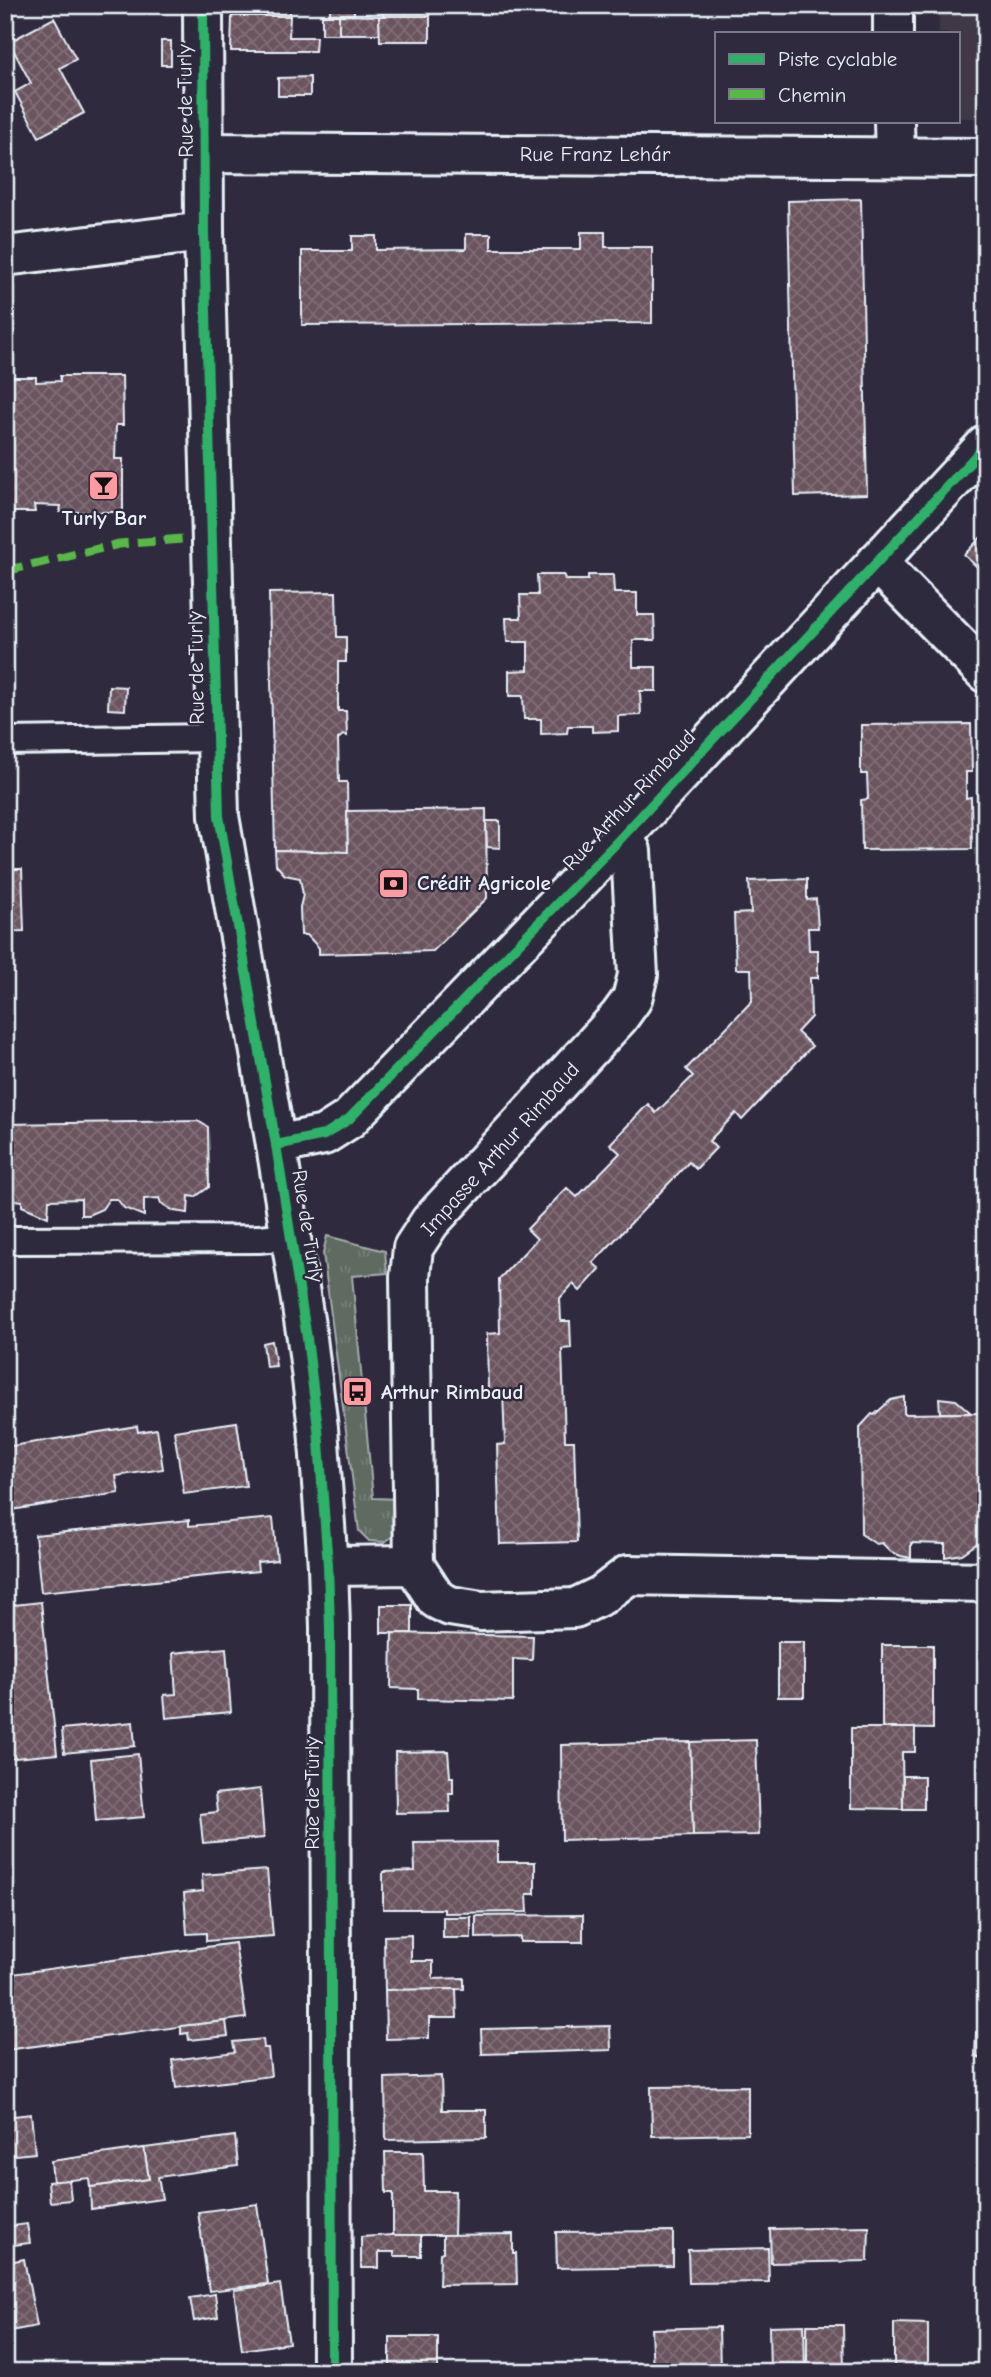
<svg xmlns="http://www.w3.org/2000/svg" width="991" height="2377" font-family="'Comic Neue',sans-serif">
	<defs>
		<pattern id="grass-tufts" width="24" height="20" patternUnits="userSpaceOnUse" patternTransform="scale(1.75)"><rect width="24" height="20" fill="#5e6b61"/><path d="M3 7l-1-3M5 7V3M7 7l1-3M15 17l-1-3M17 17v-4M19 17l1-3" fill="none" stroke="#758178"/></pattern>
		<pattern id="building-cross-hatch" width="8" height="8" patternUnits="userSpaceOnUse" patternTransform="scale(1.75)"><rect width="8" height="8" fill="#6b545e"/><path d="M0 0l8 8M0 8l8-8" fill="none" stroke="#806d76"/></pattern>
	</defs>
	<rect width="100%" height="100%" fill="#2f2a3d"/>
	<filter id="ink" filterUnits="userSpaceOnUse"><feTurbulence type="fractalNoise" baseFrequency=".0143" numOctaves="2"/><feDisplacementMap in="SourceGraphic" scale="14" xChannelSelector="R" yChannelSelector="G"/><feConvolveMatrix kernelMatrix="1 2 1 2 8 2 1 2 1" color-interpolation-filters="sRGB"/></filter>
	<g filter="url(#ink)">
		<path fill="#413747" d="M 939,5 L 986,5 L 986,118 L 958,118 L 958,33 L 939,33 Z"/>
		<path fill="url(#grass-tufts)" stroke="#a3aeac" stroke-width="2" d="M 327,1236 L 385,1251 L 387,1273 L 352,1276 L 373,1498 L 401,1499 L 393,1536 L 385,1542 L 369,1541 L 359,1531 L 323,1253 Z"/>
		<g fill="url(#building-cross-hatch)" stroke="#e8f1f8" stroke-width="2">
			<rect x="232" y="5" width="58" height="11"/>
			<rect x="330" y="5" width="24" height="10"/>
			<rect x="383" y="5" width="47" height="11"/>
			<rect x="322" y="15" width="17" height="19"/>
			<path d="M 339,15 L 379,16 L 380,34 L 339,34 Z"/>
			<path d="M 232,16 L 290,16 L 289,37 L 316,37 L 315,51 L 231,51 Z"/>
			<path d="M 379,16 L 430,16 L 430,41 L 380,41 Z"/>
			<path d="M 54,18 L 76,59 L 60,68 L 84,113 L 39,137 L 15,92 L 31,83 L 9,42 Z"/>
			<rect x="161" y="41" width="10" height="24"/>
			<path d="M 310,77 L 310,96 L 278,96 L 278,78 Z"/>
			<path d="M 861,199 L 867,494 L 795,496 L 788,201 Z"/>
			<path d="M 581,232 L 605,232 L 605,247 L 652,247 L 652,323 L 302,325 L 302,251 L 352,251 L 352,236 L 376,236 L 376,250 L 466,249 L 466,234 L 491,234 L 491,249 L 581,249 Z"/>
			<path d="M 60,376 L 122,376 L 123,425 L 116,425 L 115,459 L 123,459 L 123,512 L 60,512 L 61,506 L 34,505 L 35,512 L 5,512 L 5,377 L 36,377 L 36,382 L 60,381 Z"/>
			<path d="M 986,532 L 986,575 L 964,555 Z"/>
			<path d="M 537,575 L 564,575 L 565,580 L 588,580 L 588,575 L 613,575 L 614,593 L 637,593 L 637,615 L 654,615 L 655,640 L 633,640 L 633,667 L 656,667 L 656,691 L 640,691 L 641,715 L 618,716 L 618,731 L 592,732 L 592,726 L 568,726 L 567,733 L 541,734 L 541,719 L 524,719 L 523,696 L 509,696 L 509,671 L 528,670 L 528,642 L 507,642 L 506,618 L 521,618 L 520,595 L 538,595 Z"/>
			<path d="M 336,592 L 337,637 L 346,637 L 346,662 L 338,662 L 338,711 L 346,711 L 347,736 L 343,735 L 338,739 L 339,782 L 347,782 L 348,852 L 275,850 L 269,593 Z"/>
			<path d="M 109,686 L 126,687 L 125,710 L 108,709 Z"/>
			<path d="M 971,724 L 972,772 L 966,772 L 966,798 L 971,797 L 972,849 L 862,850 L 861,800 L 868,799 L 867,774 L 861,774 L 861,725 Z"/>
			<path d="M 486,809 L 487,898 L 433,951 L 319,954 L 319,948 L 307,935 L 301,935 L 300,907 L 303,895 L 300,878 L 285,875 L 276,865 L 275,850 L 348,852 L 347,811 Z"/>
			<path d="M 486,821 L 500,821 L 500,848 L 487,847 Z"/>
			<path d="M 5,869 L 22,869 L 24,931 L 7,932 L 7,959 L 5,959 Z"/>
			<path d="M 807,879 L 807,900 L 816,899 L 818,928 L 808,928 L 809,950 L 818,950 L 818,978 L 810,978 L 811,1017 L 797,1032 L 812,1046 L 742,1120 L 736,1113 L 709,1141 L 716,1148 L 696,1169 L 689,1162 L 593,1263 L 600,1269 L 580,1291 L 573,1284 L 560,1298 L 561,1321 L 570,1321 L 571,1348 L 562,1349 L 565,1441 L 574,1441 L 577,1542 L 500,1544 L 497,1445 L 505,1444 L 503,1392 L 488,1392 L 487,1334 L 500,1333 L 499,1279 L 537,1239 L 527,1229 L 567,1188 L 577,1197 L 620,1153 L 610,1144 L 648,1104 L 656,1113 L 693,1076 L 686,1069 L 752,1001 L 751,969 L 736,969 L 734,914 L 751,913 L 749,881 Z"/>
			<path d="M 198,1121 L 208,1127 L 209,1187 L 195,1197 L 189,1196 L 188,1213 L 174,1211 L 161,1203 L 159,1198 L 144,1199 L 144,1216 L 124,1208 L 117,1199 L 109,1199 L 102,1209 L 88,1215 L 81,1215 L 81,1199 L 49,1200 L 48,1217 L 22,1206 L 22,1201 L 14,1200 L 5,1211 L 5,1124 Z"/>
			<path d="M 272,1341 L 276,1366 L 266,1367 L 263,1343 Z"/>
			<path d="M 904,1397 L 904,1414 L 977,1413 L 986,1422 L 986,1537 L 962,1554 L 945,1557 L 945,1544 L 911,1543 L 911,1558 L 901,1556 L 891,1552 L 882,1543 L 876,1544 L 861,1534 L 860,1427 L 872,1414 L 874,1415 L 891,1400 Z"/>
			<path d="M 939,1398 L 956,1400 L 971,1413 L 940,1413 Z"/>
			<path d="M 237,1422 L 246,1486 L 184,1494 L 174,1431 Z"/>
			<path d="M 137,1426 L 138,1432 L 157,1429 L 163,1469 L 116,1476 L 119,1493 L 5,1511 L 5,1447 Z"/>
			<path d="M 273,1518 L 277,1560 L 257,1562 L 258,1571 L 41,1592 L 35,1535 L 189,1520 L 189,1526 Z"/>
			<path d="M 41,1602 L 57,1754 L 5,1759 L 5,1606 Z"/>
			<rect x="381" y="1605" width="31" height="28"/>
			<path d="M 392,1633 L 533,1636 L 532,1660 L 513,1659 L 513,1701 L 418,1699 L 418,1689 L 391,1688 Z"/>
			<rect x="778" y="1642" width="26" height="55"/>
			<path d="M 882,1645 L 933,1645 L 933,1729 L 882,1728 Z"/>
			<path d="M 226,1648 L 231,1712 L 166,1718 L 164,1695 L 176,1694 L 173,1653 Z"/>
			<path d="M 133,1722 L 135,1746 L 64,1753 L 62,1729 Z"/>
			<path d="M 851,1728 L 915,1728 L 915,1752 L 902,1752 L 903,1809 L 851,1808 Z"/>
			<path d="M 756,1740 L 759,1835 L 693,1836 L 690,1742 Z"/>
			<path d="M 690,1742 L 693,1836 L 562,1840 L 561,1745 Z"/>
			<path d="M 448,1751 L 450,1777 L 453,1777 L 453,1793 L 449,1793 L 450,1812 L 396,1813 L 395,1752 Z"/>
			<path d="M 138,1754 L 144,1817 L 96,1821 L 91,1759 Z"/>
			<rect x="903" y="1776" width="21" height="33"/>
			<path d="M 260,1789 L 264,1838 L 203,1843 L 200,1814 L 217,1812 L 215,1794 Z"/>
			<path d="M 497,1842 L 497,1862 L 535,1862 L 535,1894 L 527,1894 L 528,1912 L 444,1913 L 444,1909 L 383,1909 L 383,1872 L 415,1871 L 414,1843 Z"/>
			<path d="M 267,1870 L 273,1936 L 206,1941 L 206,1933 L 187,1934 L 184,1893 L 203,1891 L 202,1875 Z"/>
			<path d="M 583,1915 L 583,1942 L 520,1942 L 520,1937 L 476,1938 L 476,1916 Z"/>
			<rect x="443" y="1917" width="28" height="21"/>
			<path d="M 411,1935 L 411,1961 L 433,1961 L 433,1979 L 464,1978 L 464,1989 L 385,1990 L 384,1936 Z"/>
			<path d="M 235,1943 L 246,2018 L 5,2050 L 5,1975 Z"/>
			<path d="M 456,1989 L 457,2018 L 429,2018 L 429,2038 L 386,2039 L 385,1990 Z"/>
			<path d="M 226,2021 L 228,2036 L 189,2040 L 188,2033 L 181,2034 L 181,2026 Z"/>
			<path d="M 610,2026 L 611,2050 L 482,2054 L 481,2029 Z"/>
			<path d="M 976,2032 L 986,2035 L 985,2059 L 975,2056 Z"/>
			<path d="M 263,2039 L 264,2048 L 268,2048 L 271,2076 L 176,2088 L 172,2060 L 235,2052 L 233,2042 Z"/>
			<path d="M 441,2076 L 442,2110 L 486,2110 L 486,2138 L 386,2140 L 385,2078 Z"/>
			<path d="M 748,2086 L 748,2134 L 652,2136 L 651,2087 Z"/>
			<path d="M 31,2114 L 35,2153 L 5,2156 L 5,2117 Z"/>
			<path d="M 235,2136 L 238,2166 L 158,2177 L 162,2199 L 91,2209 L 90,2187 L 149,2179 L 144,2148 Z"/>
			<path d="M 144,2148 L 149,2179 L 90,2187 L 89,2178 L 53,2182 L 51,2161 Z"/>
			<path d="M 385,2152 L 423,2152 L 424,2191 L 455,2191 L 454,2235 L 393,2235 L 393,2193 L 386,2193 Z"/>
			<path d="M 69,2180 L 71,2200 L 50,2202 L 48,2182 Z"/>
			<path d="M 257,2204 L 268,2284 L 209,2291 L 198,2212 Z"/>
			<path d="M 27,2224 L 30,2243 L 5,2246 L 5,2227 Z"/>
			<path d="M 869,2227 L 868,2261 L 771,2263 L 770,2229 Z"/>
			<path d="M 673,2231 L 673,2266 L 557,2268 L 556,2232 Z"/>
			<path d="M 513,2234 L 513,2253 L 516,2253 L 517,2284 L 439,2285 L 440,2253 L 443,2252 L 443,2235 Z"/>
			<path d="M 393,2235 L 421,2235 L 421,2256 L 394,2256 L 394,2252 L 379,2252 L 379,2268 L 361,2268 L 361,2237 Z"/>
			<path d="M 768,2248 L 769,2282 L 689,2283 L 688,2250 Z"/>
			<path d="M 24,2259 L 37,2326 L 5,2332 L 5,2263 Z"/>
			<path d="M 280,2284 L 289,2343 L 242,2350 L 234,2290 Z"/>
			<path d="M 215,2294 L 218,2317 L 194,2321 L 190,2298 Z"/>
			<path d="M 894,2323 L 928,2324 L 928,2372 L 894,2372 Z"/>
			<path d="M 804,2325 L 805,2372 L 770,2372 L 769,2326 Z"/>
			<path d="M 807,2325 L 843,2325 L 844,2372 L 807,2372 Z"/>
			<path d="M 719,2327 L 720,2372 L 653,2372 L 651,2329 Z"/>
			<rect x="390" y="2337" width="48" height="35"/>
		</g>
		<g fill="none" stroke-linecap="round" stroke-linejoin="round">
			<defs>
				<g id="service">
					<path d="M 5,741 L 217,738"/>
					<path d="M 12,1240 L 259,1239 L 290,1236"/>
				</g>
				<g id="minor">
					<path d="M 203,5 L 204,232 L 219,816 L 276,1145 L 307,1338 L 318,1428 L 328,1566 L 330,1627 L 332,2372"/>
					<path d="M 893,5 L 893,33"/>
					<path d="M 894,121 L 895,157"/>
					<path d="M 205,153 L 986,158"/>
					<path d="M 5,256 L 204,232"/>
					<path d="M 877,562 L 986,673"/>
					<path d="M 276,1145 L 324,1135 L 349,1119 L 619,840 L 986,445"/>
					<path d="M 414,1565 L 410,1277 L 413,1248 L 430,1222 L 619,1017 L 632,999 L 638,975 L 631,851 L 619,840"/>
					<path d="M 328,1566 L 414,1565 L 436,1599 L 450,1606 L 481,1611 L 575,1608 L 602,1595 L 628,1575 L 986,1582"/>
				</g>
			</defs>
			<use href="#service" stroke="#e8f1f8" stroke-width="32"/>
			<use href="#minor" stroke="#e8f1f8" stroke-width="44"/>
			<use href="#service" stroke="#2f2a3d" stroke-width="26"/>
			<use href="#minor" stroke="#2f2a3d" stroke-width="38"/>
			<path stroke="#58b947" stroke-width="9" stroke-dasharray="18 9" stroke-linecap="butt" d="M 5,571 L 119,544 L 182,539"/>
			<defs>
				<g id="cycleway">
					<path d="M 203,5 L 204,232 L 219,816 L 276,1145 L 307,1338 L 318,1428 L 328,1566 L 330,1627 L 332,2372"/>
					<path d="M 276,1145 L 324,1135 L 349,1119 L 619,840 L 986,445"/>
				</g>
			</defs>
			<use href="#cycleway" stroke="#2f2a3d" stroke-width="15"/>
			<use href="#cycleway" stroke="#2db169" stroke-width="10"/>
		</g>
	</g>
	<defs>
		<symbol id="bar-square" viewBox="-11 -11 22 22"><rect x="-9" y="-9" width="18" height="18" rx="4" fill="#ff9aa2" stroke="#2f2a3d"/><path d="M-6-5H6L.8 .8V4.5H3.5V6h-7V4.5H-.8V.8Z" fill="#111"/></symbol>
		<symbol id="bank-square" viewBox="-11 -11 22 22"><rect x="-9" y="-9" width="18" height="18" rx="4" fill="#ff9aa2" stroke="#2f2a3d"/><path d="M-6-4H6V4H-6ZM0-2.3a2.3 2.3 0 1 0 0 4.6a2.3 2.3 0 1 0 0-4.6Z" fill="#111"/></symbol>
		<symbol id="bus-square" viewBox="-11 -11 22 22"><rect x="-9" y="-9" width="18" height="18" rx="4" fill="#ff9aa2" stroke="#2f2a3d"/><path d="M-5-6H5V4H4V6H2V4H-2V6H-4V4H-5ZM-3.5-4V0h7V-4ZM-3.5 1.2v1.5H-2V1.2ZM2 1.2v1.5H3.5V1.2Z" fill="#111"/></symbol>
	</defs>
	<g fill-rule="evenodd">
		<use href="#bar-square" x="86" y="468" width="35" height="35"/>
		<use href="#bank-square" x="376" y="866" width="35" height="35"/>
		<use href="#bus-square" x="340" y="1374" width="35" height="35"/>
	</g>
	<g text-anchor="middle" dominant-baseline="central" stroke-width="5" stroke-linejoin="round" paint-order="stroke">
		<g font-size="21" fill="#e8f1f8" stroke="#2f2a3d">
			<text transform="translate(185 101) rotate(-91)">Rue de Turly</text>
			<text x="595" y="154">Rue Franz Lehár</text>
			<text transform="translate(196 668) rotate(-91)">Rue de Turly</text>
			<text transform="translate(629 800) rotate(-47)">Rue Arthur Rimbaud</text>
			<text transform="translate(500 1149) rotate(-48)">Impasse Arthur Rimbaud</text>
			<text transform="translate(308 1226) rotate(81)">Rue de Turly</text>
			<text transform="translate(312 1793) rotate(-90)">Rue de Turly</text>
		</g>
		<g font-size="21" font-weight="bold" fill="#e8f1f8" stroke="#2f2a3d" text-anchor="start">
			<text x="104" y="518" text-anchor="middle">Turly Bar</text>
			<text x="417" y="883">Crédit Agricole</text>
			<text x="381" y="1392">Arthur Rimbaud</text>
		</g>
	</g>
	<rect width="991" height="2377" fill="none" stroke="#2f2a3d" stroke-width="28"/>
	<rect x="14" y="14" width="963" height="2349" fill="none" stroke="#e8f1f8" stroke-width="2.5" filter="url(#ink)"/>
	<rect x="715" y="32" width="245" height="91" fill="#2f2a3d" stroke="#797a88" stroke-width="2"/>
	<rect x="729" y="54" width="35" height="10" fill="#2db169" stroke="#797a88" stroke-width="2"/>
	<text x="778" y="66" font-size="21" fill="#e8f1f8">Piste cyclable</text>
	<rect x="729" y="89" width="35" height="10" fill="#58b947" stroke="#797a88" stroke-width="2"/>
	<text x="778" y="102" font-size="21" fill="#e8f1f8">Chemin</text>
</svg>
